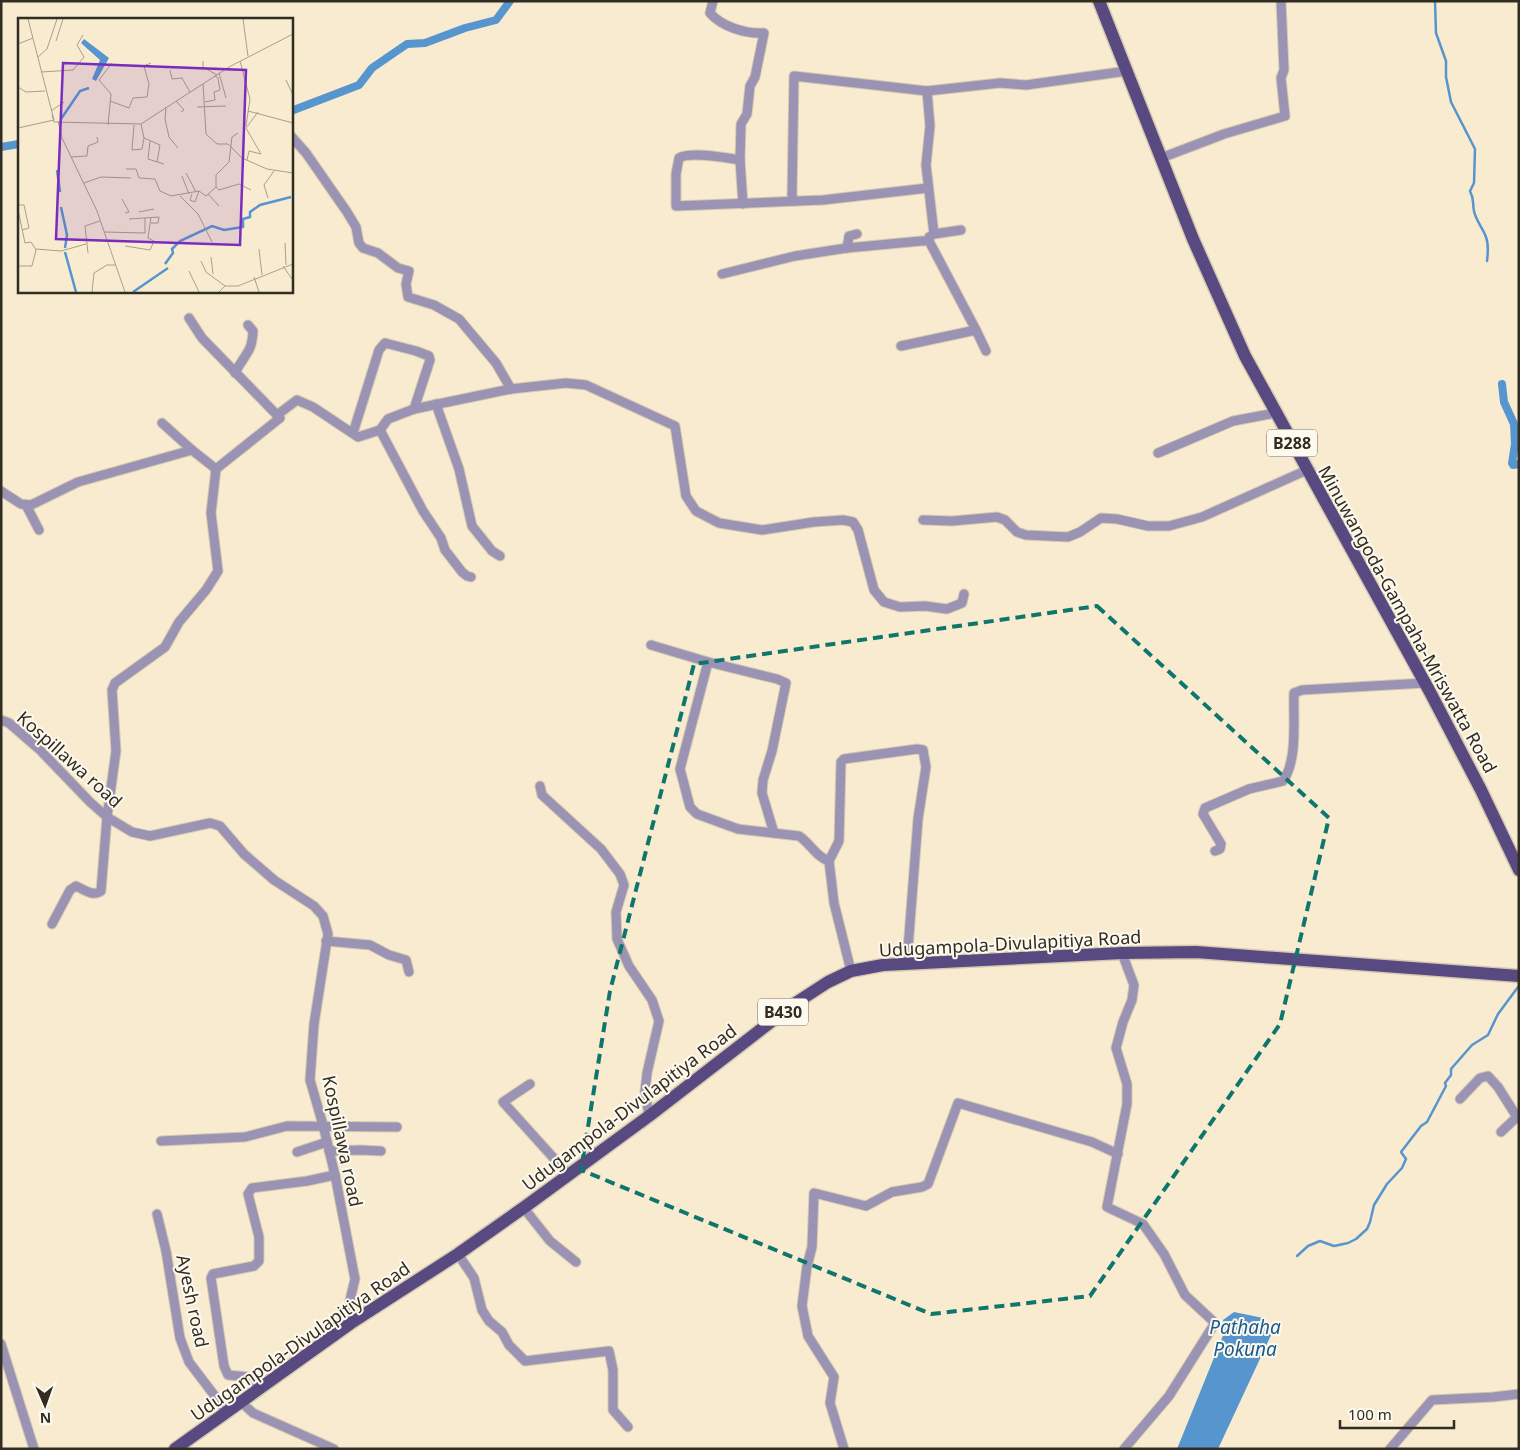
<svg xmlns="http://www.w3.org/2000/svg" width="1520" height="1450" font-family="'Noto Sans',sans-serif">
	<rect width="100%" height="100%" fill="#f8ebd0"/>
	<path fill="#5795ce" d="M 1234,1312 L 1263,1318 L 1272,1333 L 1218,1449 L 1177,1449 L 1224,1333 L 1223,1320 Z"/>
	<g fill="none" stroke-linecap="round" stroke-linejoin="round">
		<g stroke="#5795ce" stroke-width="2.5">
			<path d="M 1435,1 L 1436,33 L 1446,61 L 1446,77 L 1451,102 L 1475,149 L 1474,183 L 1470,191 C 1475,201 1472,202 1474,211 C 1476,221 1483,228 1486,237 C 1489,245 1488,253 1487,261"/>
			<path d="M 1297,1256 L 1308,1246 L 1320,1241 L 1334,1246 L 1348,1243 L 1356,1239 L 1367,1229 L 1370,1222 L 1374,1205 L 1387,1184 L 1402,1168 L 1406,1159 L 1401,1152 L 1421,1126 L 1427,1122 L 1446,1086 L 1445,1083 L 1451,1075 L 1451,1069 L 1472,1045 L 1488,1035 L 1498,1014 L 1518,987"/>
		</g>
		<g stroke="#5795ce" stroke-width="8">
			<path d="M 291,111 L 359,85 L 372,68 L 407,44 L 425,43 L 465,28 L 496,20 L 510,1"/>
			<path d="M 1,147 L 19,144"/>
			<path d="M 1502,384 L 1504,402 L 1514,424 L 1515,444 L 1512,463 L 1513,465 L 1519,464"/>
		</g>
		<defs>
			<g id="minor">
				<path d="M 713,1 L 710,13 C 722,27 746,34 764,33 L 755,77 L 750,86 L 747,114 L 741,124 L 740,160 L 743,204"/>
				<path d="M 927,91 L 930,126 L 926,165 L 934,234"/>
				<path d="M 291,136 L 306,153 L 347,212 L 356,227 L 359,243 L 363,248 L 378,253 L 398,268 L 409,271 L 406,284 L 408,297 L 434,305 L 459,319 L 496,363 L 511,389"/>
				<path d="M 1161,158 L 1224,134 L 1285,116 L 1281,78 L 1284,70 L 1281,1"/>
				<path d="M 740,160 C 727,158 690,151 679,158 L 676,174 L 676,206 L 823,200 L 928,188"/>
				<path d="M 794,201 L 792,195 L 794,76 L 927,91 L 1000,83 L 1026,85 L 1127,71"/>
				<path d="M 961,230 L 934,234 L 929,237 L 929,241 L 976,330 L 986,351"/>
				<path d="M 857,234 L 849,236 L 847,248 L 921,241 L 929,241"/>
				<path d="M 722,274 L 795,256 L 847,248"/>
				<path d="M 189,318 L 202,338 L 277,415"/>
				<path d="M 901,346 L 976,330"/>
				<path d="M 235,373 C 244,354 252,354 253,331 L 248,325"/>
				<path d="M 436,404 L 459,469 L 472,526 L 492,551 L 500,556"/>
				<path d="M 162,423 L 192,450"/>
				<path d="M 380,430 L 423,511 L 441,538 L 445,550 L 462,572 L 467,576 L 471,577"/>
				<path d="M 353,433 L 379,350 L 385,343 L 416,351 L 429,356 L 430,360 L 414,409"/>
				<path d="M 1158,453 L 1233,421 L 1275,413"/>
				<path d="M 1,491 L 21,504 L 31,505 L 78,482 L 192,450 L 216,469 L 280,418 L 277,415 L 297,400 L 313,407 L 358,437 L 380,430 L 388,419 L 414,409 L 511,389 L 566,383 L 586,385 L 675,426 L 686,496 L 696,511 L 719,523 L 762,530 L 814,522 L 843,520 L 853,522 L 858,530 L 874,590 L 884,602 L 900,607 L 925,606 L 947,609 L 962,603 L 964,594"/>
				<path d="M 26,505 L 39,530"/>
				<path d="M 923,520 L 952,521 L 997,517 L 1005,520 L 1017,532 L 1026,535 L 1068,537 L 1080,532 L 1101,518 L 1117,519 L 1148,526 L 1169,526 L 1202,517 L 1307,470"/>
				<path d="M 651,645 L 708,662 L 777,679 L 786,683 L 772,751 L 763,780 L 762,793 L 774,833"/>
				<path d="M 708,662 L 680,769 L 690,807 L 697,814 L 738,829 L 799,836 C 810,843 816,857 829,861 L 834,903 L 851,971"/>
				<path d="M 1,720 L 9,723 L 39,749 L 90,802 L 107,817 L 132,832 L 150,836 L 210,823 L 220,826 L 244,854 L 274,880 L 314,906 L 323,916 L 328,934 L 314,1024 L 310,1080 L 323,1125 L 335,1175 L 355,1279 L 350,1300 L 351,1323"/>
				<path d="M 540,786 L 542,795 L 601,849 L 620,874 L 624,885 L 616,912 L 617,939 L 629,966 L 652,1000 L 659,1021 L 647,1073 L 645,1091 L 649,1116"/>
				<path d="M 1215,851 L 1220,849 L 1221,844 L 1203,814 L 1205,808 L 1249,789 L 1283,781 C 1298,760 1293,719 1294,693 L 1302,690 L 1425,683"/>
				<path d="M 829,861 L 839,841 L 841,762 L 844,759 L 917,749 L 923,750 L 926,767 L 918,819 L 908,949 L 908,964"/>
				<path d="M 52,924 L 70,890 L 76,886 C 85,890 93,897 101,891 L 107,817 L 116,751 L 112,690 L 115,683 L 165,647 L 179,622 L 206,590 L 218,571 L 211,513 L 216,469"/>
				<path d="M 326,941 L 370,945 L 389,955 L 406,960 L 409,972"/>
				<path d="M 1122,953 L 1134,985 L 1132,1000 L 1123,1022 L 1116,1048 L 1127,1084 L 1127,1104 L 1107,1207 L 1143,1224 L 1164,1254 L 1185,1295 L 1215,1323 L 1169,1396 L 1124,1449"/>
				<path d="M 530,1084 L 503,1102 L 568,1174"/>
				<path d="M 1460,1099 L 1480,1078 L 1488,1076 L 1498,1087 L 1517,1117"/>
				<path d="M 1501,1132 L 1519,1115"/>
				<path d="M 161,1141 L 245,1137 L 287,1126 L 397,1127"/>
				<path d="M 329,1151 L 360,1150 L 381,1151"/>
				<path d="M 297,1152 L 327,1142"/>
				<path d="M 526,1206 L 527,1212 L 550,1241 L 576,1262"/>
				<path d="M 157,1214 L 166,1251 L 180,1338 L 189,1362 L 227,1412"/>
				<path d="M 458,1254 L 474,1278 L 482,1310 L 489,1321 L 502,1332 L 509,1345 L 525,1361 L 609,1351 L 613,1370 L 613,1410 L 628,1427"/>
				<path d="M 1,1344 L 34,1449"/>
				<path d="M 260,1389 L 249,1377 L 228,1375 L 224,1366 L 211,1278 L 213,1274 L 254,1266 L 259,1261 L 259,1237 L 248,1194 L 252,1188 L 307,1181 L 335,1175"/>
				<path d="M 241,1402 L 253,1413 L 334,1449"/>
				<path d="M 844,1449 L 830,1403 L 834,1377 L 808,1336 L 802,1306 L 807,1266 L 812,1247 L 814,1193 L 866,1206 L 892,1192 L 922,1187 L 928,1184 L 958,1103 L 1092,1142 L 1118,1154"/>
				<path d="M 1390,1449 L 1432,1400 L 1493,1397 L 1519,1394"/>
			</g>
			<g id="primary">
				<path d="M 1099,1 L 1193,239 L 1245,356 L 1430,692 L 1481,790 L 1519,870"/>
				<path d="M 175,1449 L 351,1323 L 458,1254 L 526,1206 L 649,1116 L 794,1004 L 828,982 L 851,971 L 883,965 L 1122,953 L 1196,952 L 1519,976"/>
			</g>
		</defs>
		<use href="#minor" stroke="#d4c9b1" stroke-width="11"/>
		<use href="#primary" stroke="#d4c9b1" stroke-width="15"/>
		<use href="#minor" stroke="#9a93b3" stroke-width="9"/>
		<use href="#primary" stroke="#584981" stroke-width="12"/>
	</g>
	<path fill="none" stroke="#0f766e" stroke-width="4" stroke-dasharray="10 6" stroke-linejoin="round" d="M 1097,606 L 1329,818 L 1280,1024 L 1090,1296 L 931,1314 L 581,1170 L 610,991 L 694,664 Z"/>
	<g text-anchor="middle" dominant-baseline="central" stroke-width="4" stroke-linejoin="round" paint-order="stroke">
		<g fill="#fef9ee" stroke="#6f6a5f" stroke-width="1">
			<rect x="1267" y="429.5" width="50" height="27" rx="4"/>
			<rect x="758" y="998.5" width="50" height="27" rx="4"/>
		</g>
		<g font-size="16" font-weight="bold" fill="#322d22">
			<text x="1292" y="443">B288</text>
			<text x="783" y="1012">B430</text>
		</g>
		<g font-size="18" fill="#322d22" stroke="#fef9ee">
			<text transform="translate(1408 619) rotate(61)">Minuwangoda-Gampaha-Mriswatta Road</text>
			<text transform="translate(70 759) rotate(42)">Kospillawa road</text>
			<text transform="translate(1010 943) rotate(-3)">Udugampola-Divulapitiya Road</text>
			<text transform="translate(629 1107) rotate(-37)">Udugampola-Divulapitiya Road</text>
			<text transform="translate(343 1141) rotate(78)">Kospillawa road</text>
			<text transform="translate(193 1301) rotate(78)">Ayesh road</text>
			<text transform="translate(300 1341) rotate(-35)">Udugampola-Divulapitiya Road</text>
		</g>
		<g font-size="19" font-style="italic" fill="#165b91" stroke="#fef9ee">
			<text x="1245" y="1327">Pathaha<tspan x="1245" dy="22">Pokuna</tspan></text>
		</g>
	</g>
	<g transform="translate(18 18)">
		<rect width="275" height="275" fill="#f8ebd0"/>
		<path d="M 66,21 L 91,40 L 78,63 L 74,61 L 82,42 L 63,25 Z" fill="#5795ce"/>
		<path fill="none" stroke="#5795ce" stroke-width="2.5" d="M 43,101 L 62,73 L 71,70M 39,152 L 42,174M 43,189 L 49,217 L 47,230M 47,234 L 58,274M 147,246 L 155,235 L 154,231 L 162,223 L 194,208 L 206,212 L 225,209 L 225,201 L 232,199 L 232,194 L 242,187 L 273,179M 115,274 L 150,250"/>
		<path fill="none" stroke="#a99f8a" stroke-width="1" d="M 225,1 L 230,38M 38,23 L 45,1M 0,26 L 15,20M 20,39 L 29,31 L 39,1M 185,43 L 185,49 L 199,57M 222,43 L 232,81 L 228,108M 152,52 L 154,61 L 164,60 L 172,74M 23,54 L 55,52 L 66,39 L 59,27 L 65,17M 201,55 L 208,80M 268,62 L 275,77M 185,66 L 188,116 L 199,126 L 210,126 L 224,140 L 249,151 L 275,155M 0,69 L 8,74 L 27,73M 92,83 L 111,90 L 115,80 L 129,79 L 131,66 L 126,48 L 133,45M 158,83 L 166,92 L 163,94M 187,84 L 197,82 L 196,74 L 202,72 L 200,60 L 197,58M 148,89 L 147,101 L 151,119 L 160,130M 179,89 L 208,88M 33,93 L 46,84M 230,93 L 275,105M 34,97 L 36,104 L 123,106 L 211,49 L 275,16M 40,103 L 44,120 L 79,193 L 107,274M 123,106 L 126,120 L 142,127 L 139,144M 90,107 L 93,76 L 81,62 L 94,45M 116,107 L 114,132 L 124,131 L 126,120M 0,110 L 36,102 L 10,1M 132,123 L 130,141 L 146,146M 53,139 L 69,138 L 70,128 L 80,124 L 79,119M 229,142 L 231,133 L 243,136 L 228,110 L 240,94M 108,151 L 118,151 L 121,160 L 137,161 L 142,173 L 153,178 L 181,173 L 188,178 L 198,169 L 201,172 L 221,166 L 233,172M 168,155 L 178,174M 164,158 L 171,176M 66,165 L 83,159 L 113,160M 198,169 L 198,157 L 211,144 L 214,119 L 220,115M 174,176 L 172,182 L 177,184 L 181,173M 190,176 L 201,188M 162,178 L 180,196 L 194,224M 250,180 L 246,167 L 256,153M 104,181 L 111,194 L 107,195M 0,187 L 6,187 L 11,210 L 4,212M 0,192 L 7,225 L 13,224 L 18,232 L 14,248 L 0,248M 121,194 L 136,191M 111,201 L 141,199 L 140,205 L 133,205M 86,214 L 127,215 L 127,200M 267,225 L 268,247M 107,228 L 132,232 L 136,223 L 130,220 L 133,199M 18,231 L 43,233 L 68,226M 241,231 L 244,257M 70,235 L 67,208 L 82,203M 193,239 L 195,256M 183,243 L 188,254 L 207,268M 265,248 L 274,261M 171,253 L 181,274M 236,259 L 241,274M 74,274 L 76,255 L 89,247 L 97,247M 201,274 L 207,268 L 220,268 L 275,246"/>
		<path fill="#7b2cbf" fill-opacity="0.15" stroke="#7b2cbf" stroke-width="2.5" d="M 45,45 L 228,52 L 222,227 L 38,221 Z"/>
		<rect width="275" height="275" fill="none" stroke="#322d22" stroke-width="2.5"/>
	</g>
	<rect width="1520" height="1450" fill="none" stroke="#322d22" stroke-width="5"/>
	<g transform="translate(45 1405) rotate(178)" stroke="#fef9ee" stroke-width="4" paint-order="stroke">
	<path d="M0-4L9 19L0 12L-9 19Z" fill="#322d22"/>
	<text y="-8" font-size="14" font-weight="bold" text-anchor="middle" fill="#322d22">N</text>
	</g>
	<path d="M1340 1420v8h114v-8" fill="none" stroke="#322d22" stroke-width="2.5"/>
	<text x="1348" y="1420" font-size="15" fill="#322d22" stroke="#fef9ee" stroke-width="4" paint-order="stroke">100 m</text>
</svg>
